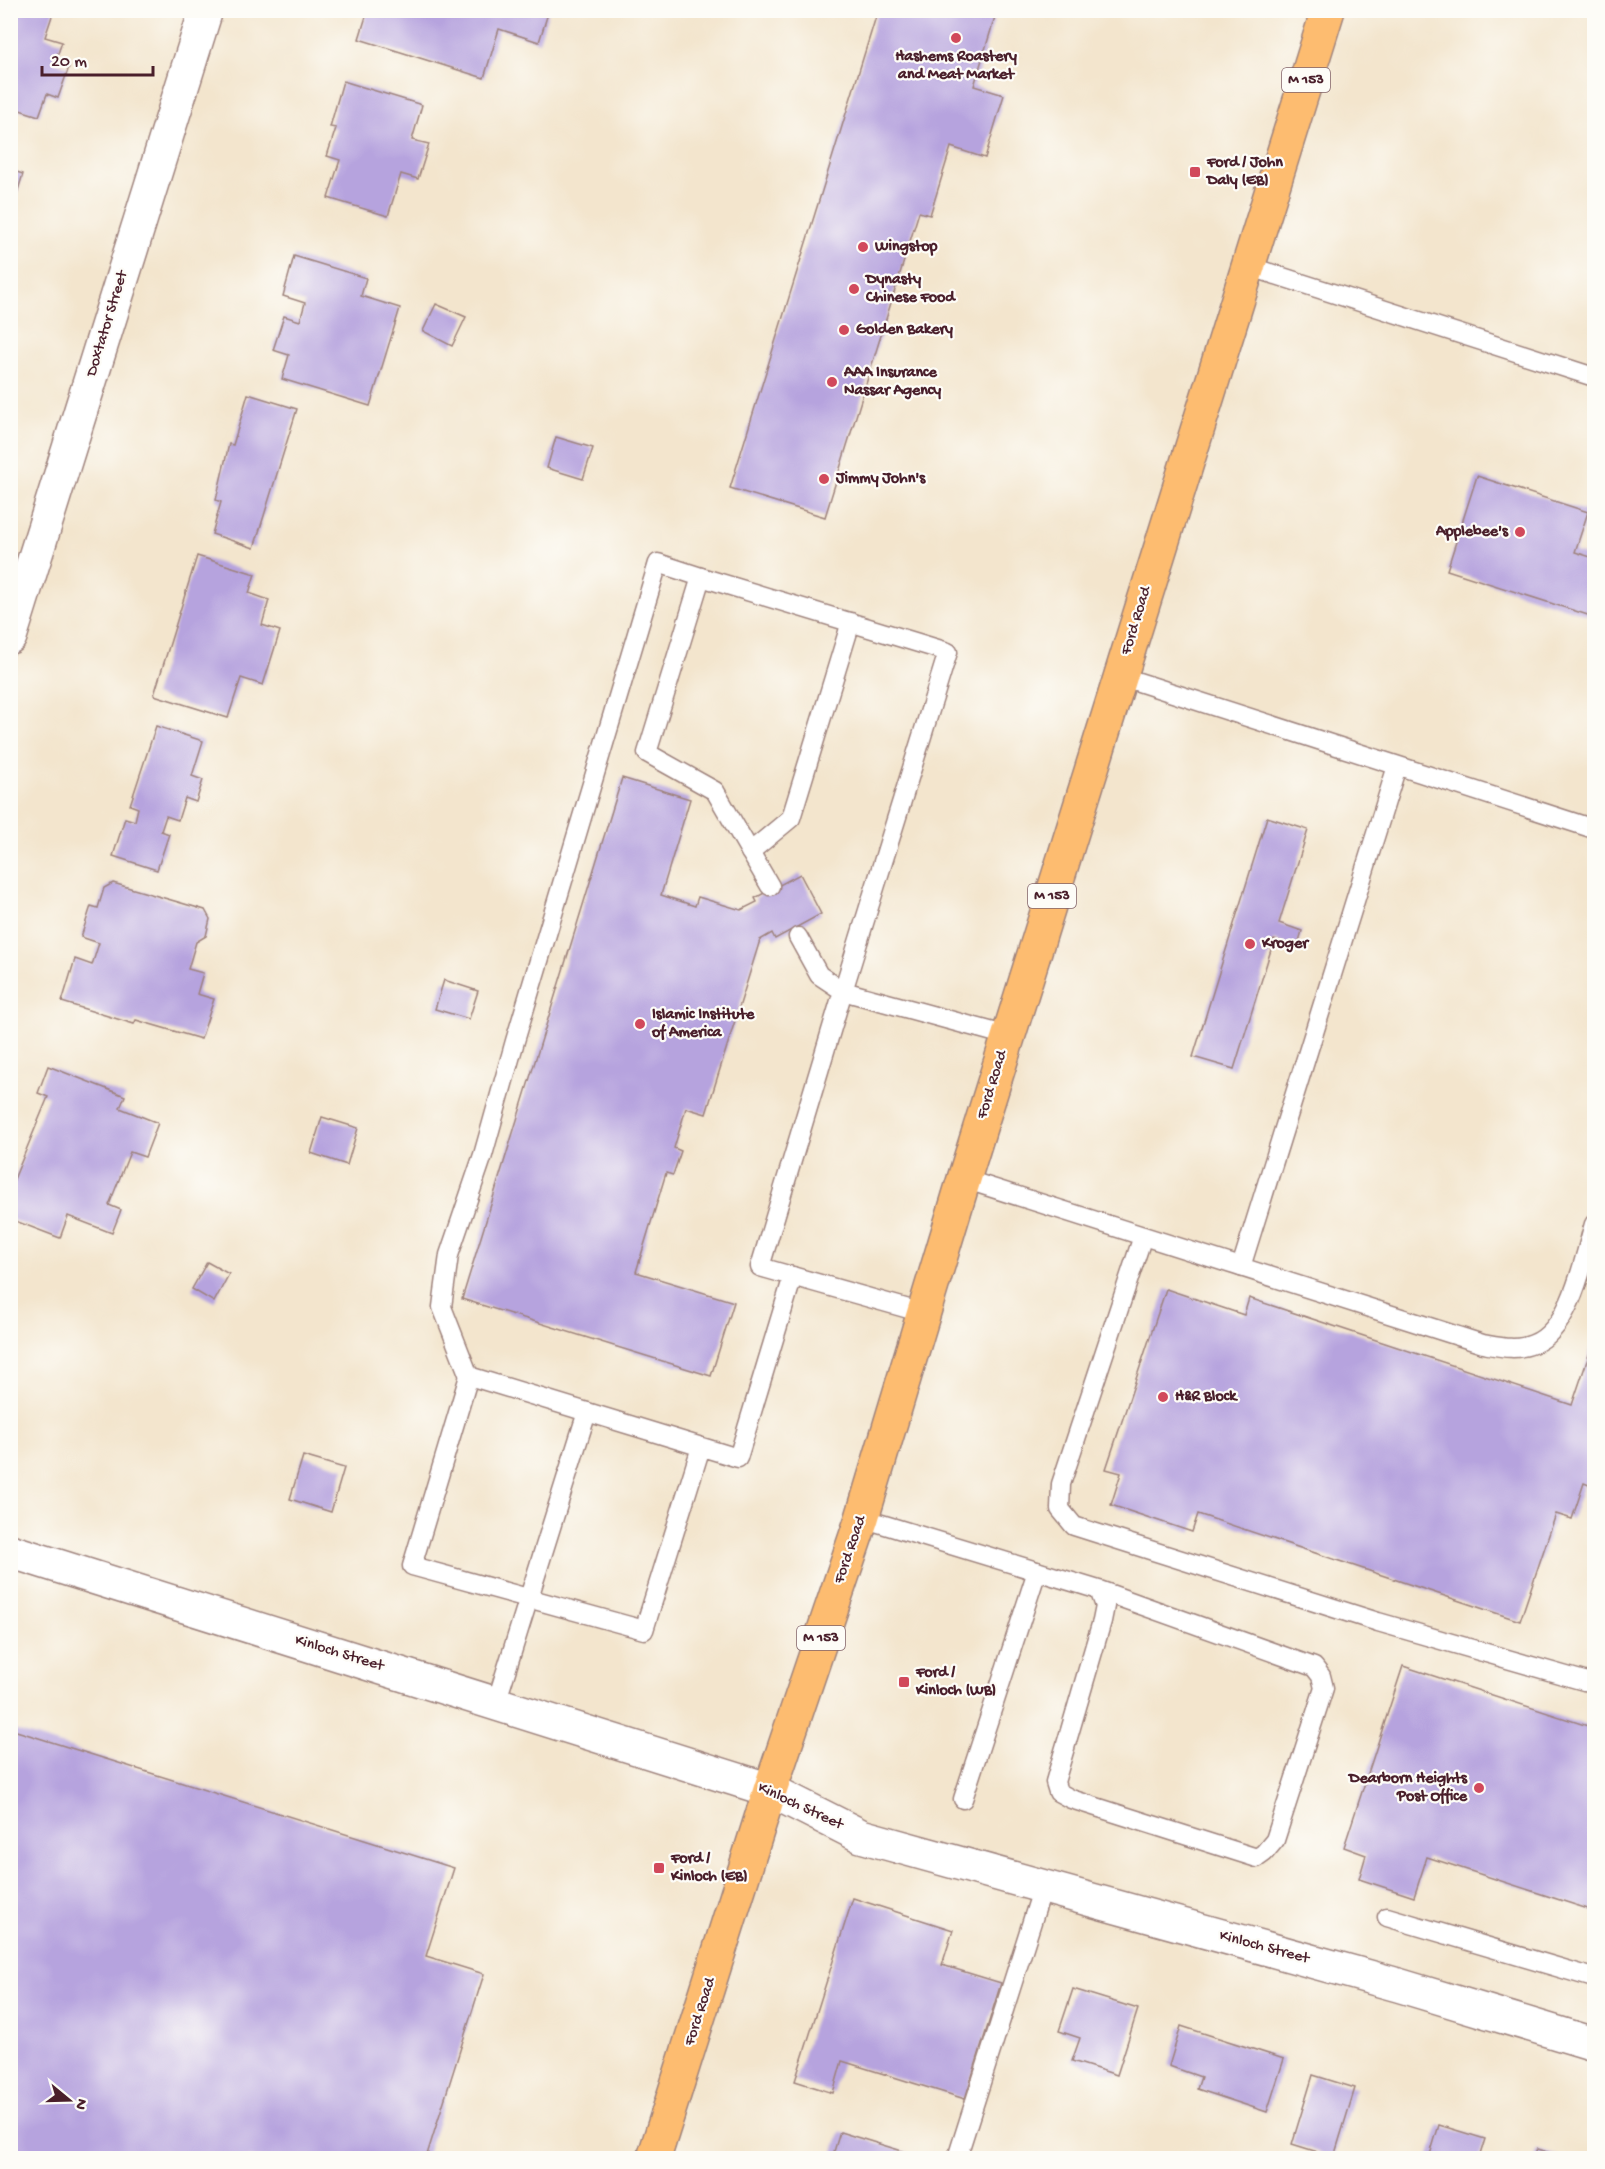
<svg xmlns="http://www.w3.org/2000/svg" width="1605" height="2169" font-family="'Gochi Hand',sans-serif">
	<rect width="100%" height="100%" fill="#fdfcf7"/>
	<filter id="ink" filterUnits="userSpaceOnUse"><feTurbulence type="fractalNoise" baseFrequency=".0167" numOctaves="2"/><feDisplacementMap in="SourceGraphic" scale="12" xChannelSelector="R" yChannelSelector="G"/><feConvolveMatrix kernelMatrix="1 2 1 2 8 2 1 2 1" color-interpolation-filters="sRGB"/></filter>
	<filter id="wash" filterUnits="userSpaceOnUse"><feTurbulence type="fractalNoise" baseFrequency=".008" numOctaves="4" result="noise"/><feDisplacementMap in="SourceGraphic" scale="24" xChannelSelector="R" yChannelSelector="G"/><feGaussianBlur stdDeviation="1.35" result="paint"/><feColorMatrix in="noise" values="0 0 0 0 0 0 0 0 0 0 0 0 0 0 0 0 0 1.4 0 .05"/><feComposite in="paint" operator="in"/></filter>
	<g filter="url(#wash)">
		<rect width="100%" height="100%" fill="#f3e5cd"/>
		<g id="blocks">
			<g fill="#b6a3de">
				<path d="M 10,10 L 54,10 L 45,37 L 62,42 L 55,62 L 69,67 L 58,98 L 47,94 L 39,116 L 10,107 Z"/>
				<path d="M 368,10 L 549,10 L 539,42 L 499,29 L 484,78 L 359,39 Z"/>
				<path d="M 878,10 L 997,10 L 974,86 L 1004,95 L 985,158 L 951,147 L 930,215 L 919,212 L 825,517 L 730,488 Z"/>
				<path d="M 343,81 L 422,105 L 412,140 L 429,144 L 418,179 L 401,174 L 388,216 L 328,198 L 340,160 L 327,156 L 336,128 L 330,127 Z"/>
				<path d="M 10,170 L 23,174 L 14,203 L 10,202 Z"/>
				<path d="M 294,256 L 366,278 L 361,296 L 400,308 L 370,406 L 282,379 L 289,355 L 273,350 L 284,316 L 300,321 L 305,303 L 283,296 Z"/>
				<path d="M 436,304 L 466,317 L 452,346 L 423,331 Z"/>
				<path d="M 248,394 L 297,409 L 254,548 L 212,534 L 221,502 L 216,500 L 229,444 L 233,445 Z"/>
				<path d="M 556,437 L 593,448 L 583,479 L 547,468 Z"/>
				<path d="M 1477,476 L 1588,512 L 1575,552 L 1594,558 L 1594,617 L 1447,570 Z"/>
				<path d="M 197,556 L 255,574 L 249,593 L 269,600 L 262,625 L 280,631 L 263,685 L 241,678 L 228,718 L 154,695 Z"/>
				<path d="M 156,726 L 203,741 L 192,776 L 203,780 L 196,802 L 185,798 L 178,820 L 166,816 L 161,831 L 169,834 L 157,870 L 113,856 L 125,818 L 135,821 L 138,808 L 130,805 Z"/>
				<path d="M 622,778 L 690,799 L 661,895 L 695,906 L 698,897 L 741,910 L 757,902 L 755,898 L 800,874 L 821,914 L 775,939 L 772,933 L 760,940 L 706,1114 L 686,1108 L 674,1148 L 681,1151 L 673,1175 L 666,1173 L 636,1272 L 734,1302 L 711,1376 L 462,1299 Z"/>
				<path d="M 1267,817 L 1308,830 L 1279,923 L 1302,931 L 1297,948 L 1274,940 L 1234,1069 L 1193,1057 Z"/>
				<path d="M 113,883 L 205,910 L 210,919 L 206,936 L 196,942 L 188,969 L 203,973 L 197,994 L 214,999 L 201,1039 L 136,1020 L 134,1024 L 62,1002 L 75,959 L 92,965 L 99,943 L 81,937 L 91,906 L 98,908 L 104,888 Z"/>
				<path d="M 444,980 L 478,991 L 469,1019 L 435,1009 Z"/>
				<path d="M 48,1066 L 125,1096 L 120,1108 L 158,1123 L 145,1157 L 130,1152 L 109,1205 L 121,1210 L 112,1233 L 68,1216 L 60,1238 L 10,1219 L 10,1189 L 48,1097 L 38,1093 Z"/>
				<path d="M 322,1117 L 358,1128 L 347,1165 L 311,1153 Z"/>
				<path d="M 207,1262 L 229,1274 L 214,1302 L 192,1289 Z"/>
				<path d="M 1166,1289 L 1244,1315 L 1249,1298 L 1572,1405 L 1594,1340 L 1594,1487 L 1584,1483 L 1572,1519 L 1556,1514 L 1520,1621 L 1198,1514 L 1192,1532 L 1111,1505 L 1121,1473 L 1106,1469 Z"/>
				<path d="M 303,1456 L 344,1468 L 331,1512 L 290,1499 Z"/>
				<path d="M 1403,1666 L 1594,1728 L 1594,1911 L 1427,1857 L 1414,1897 L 1359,1879 L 1366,1855 L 1344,1847 Z"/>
				<path d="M 10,1729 L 454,1868 L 426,1956 L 484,1974 L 426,2158 L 10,2158 Z"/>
				<path d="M 853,1898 L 953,1930 L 942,1965 L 1001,1983 L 965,2099 L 842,2061 L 833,2093 L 795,2081 Z"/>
				<path d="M 1073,1989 L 1138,2009 L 1117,2075 L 1072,2061 L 1080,2038 L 1059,2031 Z"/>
				<path d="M 1181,2026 L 1284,2059 L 1267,2112 L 1197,2089 L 1201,2077 L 1169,2066 Z"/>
				<path d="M 1313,2075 L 1355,2088 L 1334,2157 L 1292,2144 Z"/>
				<path d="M 1439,2125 L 1485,2139 L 1479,2158 L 1429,2158 Z"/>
				<path d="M 840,2132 L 925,2158 L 832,2158 Z"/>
				<path d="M 1537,2149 L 1567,2158 L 1534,2158 Z"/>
			</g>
		</g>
	</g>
	<g filter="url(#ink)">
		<use href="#blocks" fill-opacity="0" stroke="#9e827c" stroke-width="1.5"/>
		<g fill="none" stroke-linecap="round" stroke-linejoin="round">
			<defs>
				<g id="service">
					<path d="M 1248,266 L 1594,377"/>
					<path d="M 1120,676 L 1594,829"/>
					<path d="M 750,852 L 791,818 L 851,622"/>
					<path d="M 770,886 L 715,791 L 647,753 L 701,577 L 948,652 L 843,991 L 1008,1036"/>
					<path d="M 798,937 L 819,975 L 843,991 L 760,1267 L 923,1313"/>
					<path d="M 964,1179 L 1483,1344 C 1500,1347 1517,1351 1533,1344 C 1571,1330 1584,1258 1594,1224"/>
					<path d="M 1143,1236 L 1061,1484 L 1060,1509 L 1074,1526 L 1378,1622 L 1584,1681 L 1594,1682"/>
					<path d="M 1241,1267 L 1397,766"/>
					<path d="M 469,1376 L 442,1307 L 449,1255 L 483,1155 L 515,1041 L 658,563 L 701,577"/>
					<path d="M 701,1447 L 644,1630 L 412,1566 L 469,1376 L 738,1458 L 793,1276"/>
					<path d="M 862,1518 L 1099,1590 L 1314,1667 L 1321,1676 L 1324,1688 L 1275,1840 L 1264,1853 L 1257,1858 L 1071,1799 L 1058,1792 L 1055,1782 L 1102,1621 L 1105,1606 L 1099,1590"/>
					<path d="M 496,1703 L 587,1412"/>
					<path d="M 963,1799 L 1037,1571"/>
					<path d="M 1387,1917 L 1594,1978"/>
					<path d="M 957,2158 L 1043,1887"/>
				</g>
				<g id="minor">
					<path d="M 10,637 L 206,10"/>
					<path d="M 10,1551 L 770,1790 L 861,1836 L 1398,1985 L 1594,2044"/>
				</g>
				<path id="primary" d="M 654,2158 L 770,1790 L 862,1518 L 964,1179 L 1328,10"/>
			</defs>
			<use href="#service" stroke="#9e827c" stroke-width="21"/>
			<use href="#minor" stroke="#9e827c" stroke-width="36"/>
			<use href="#primary" stroke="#9e827c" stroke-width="36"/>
			<use href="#service" stroke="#fff" stroke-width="18"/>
			<use href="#minor" stroke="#fff" stroke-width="33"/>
			<use href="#primary" stroke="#fdbc6f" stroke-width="33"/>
		</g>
	</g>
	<g fill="#d1495b" stroke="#fdfcf7" stroke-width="2">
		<circle cx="956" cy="38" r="6"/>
		<rect x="1189" y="166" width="12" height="12" rx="3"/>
		<circle cx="863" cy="247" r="6"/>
		<circle cx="854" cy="289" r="6"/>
		<circle cx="844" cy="330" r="6"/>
		<circle cx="832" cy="382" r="6"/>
		<circle cx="824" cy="479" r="6"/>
		<circle cx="1520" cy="532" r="6"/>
		<circle cx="1250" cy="944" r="6"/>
		<circle cx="640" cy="1024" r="6"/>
		<circle cx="1163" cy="1397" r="6"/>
		<rect x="898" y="1676" width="12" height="12" rx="3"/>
		<circle cx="1479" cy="1788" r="6"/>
		<rect x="653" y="1862" width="12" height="12" rx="3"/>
	</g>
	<g text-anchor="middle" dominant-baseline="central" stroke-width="4.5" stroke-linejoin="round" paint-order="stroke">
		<g fill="#fdfcf7" stroke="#806168" stroke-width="1.5">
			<rect x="1282" y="68" width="48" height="24" rx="4.5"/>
			<rect x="1028" y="884" width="48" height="24" rx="4.5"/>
			<rect x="797" y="1626" width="48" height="24" rx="4.5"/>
		</g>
		<g font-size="15" font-weight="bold" fill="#4a1f2b">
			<text x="1306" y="80">M 153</text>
			<text x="1052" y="896">M 153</text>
			<text x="821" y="1638">M 153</text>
		</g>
		<g font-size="16" font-weight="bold" fill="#4a1f2b" stroke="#fdfcf7" text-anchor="start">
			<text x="956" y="57" text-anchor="middle">Hashems Roastery<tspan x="956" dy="18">and Meat Market</tspan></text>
			<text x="1207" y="163">Ford / John<tspan x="1207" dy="18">Daly (EB)</tspan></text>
			<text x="875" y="247">Wingstop</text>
			<text x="866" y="280">Dynasty<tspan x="866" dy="18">Chinese Food</tspan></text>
			<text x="856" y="330">Golden Bakery</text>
			<text x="844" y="373">AAA Insurance<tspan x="844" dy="18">Nassar Agency</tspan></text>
			<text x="836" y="479">Jimmy John's</text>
			<text x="1508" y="532" text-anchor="end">Applebee's</text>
			<text x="1262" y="944">Kroger</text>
			<text x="652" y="1015">Islamic Institute<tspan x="652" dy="18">of America</tspan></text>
			<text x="1175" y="1397">H&amp;R Block</text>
			<text x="916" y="1673">Ford /<tspan x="916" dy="18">Kinloch (WB)</tspan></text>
			<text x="1467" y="1779" text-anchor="end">Dearborn Heights<tspan x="1467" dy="18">Post Office</tspan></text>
			<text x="671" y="1859">Ford /<tspan x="671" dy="18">Kinloch (EB)</tspan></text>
		</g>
		<g font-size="16" fill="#4a1f2b" stroke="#fdfcf7">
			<text transform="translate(108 324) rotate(-73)">Doxtator Street</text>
			<text transform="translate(1137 621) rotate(-73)">Ford Road</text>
			<text transform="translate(993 1085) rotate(-73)">Ford Road</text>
			<text transform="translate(851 1550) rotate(-71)">Ford Road</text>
			<text transform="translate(339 1654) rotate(17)">Kinloch Street</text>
			<text transform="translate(800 1807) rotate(25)">Kinloch Street</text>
			<text transform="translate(1264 1948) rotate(15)">Kinloch Street</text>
			<text transform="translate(701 2012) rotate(-72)">Ford Road</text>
		</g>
	</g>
	<rect width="1605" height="2169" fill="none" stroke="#fdfcf7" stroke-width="36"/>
	<g transform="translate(69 2100) rotate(109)" stroke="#fdfcf7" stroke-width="4.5" paint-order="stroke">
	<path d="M0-4.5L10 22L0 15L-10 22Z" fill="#4a1f2b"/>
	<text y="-9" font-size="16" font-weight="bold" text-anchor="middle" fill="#4a1f2b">N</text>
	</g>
	<path d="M42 66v9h111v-9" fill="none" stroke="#4a1f2b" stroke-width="3"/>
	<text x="51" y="66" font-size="18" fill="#4a1f2b" stroke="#fdfcf7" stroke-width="4.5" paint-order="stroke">20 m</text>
</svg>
